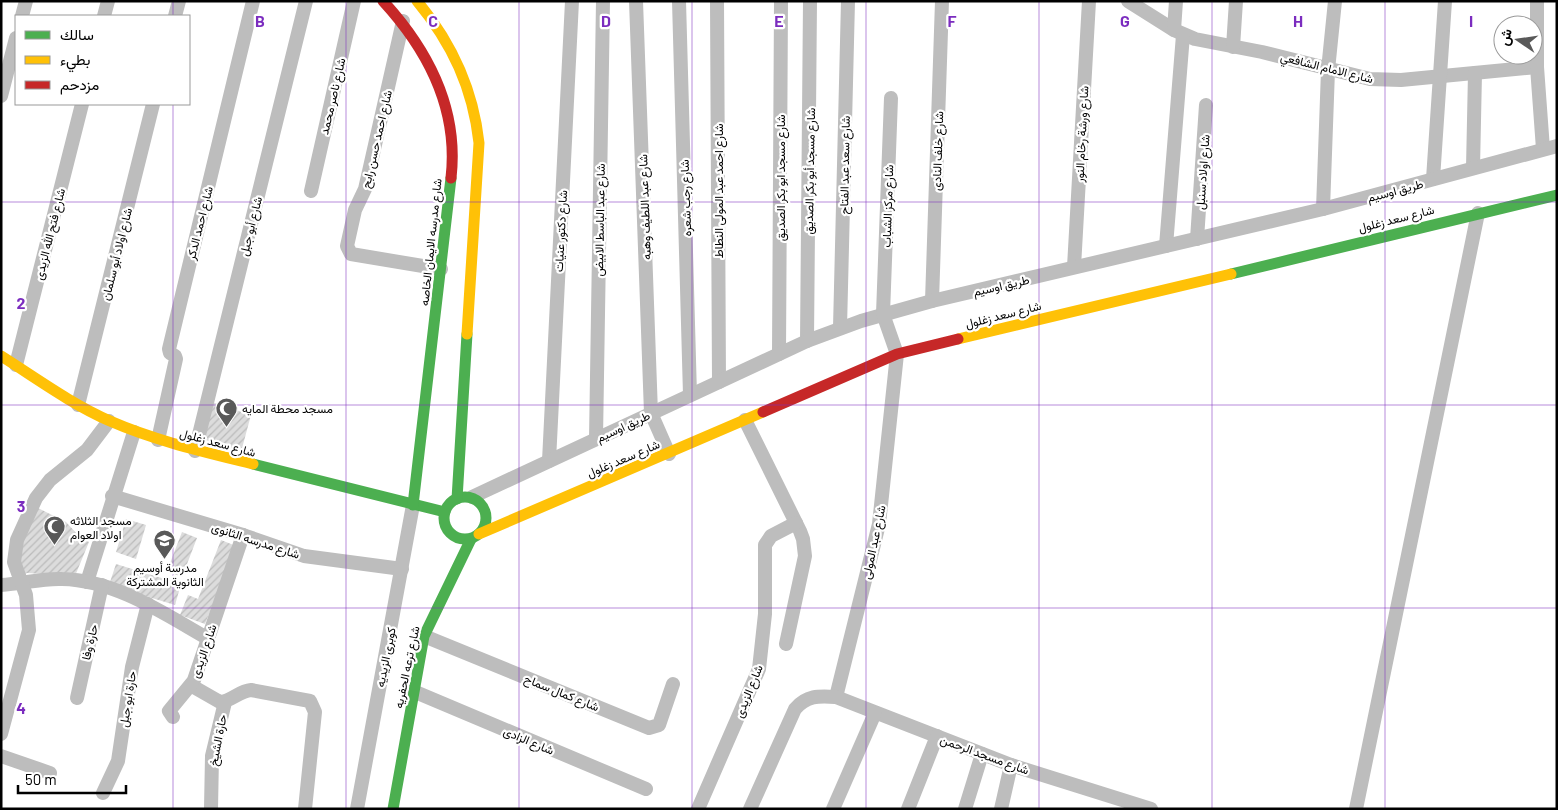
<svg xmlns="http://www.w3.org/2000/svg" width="1558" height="810" font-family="Barlow,Vazirmatn,sans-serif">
	<defs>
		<pattern id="building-hatch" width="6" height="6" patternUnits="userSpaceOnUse" patternTransform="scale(1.25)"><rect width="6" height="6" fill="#dcdcdc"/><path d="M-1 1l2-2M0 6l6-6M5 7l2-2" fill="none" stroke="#bbb"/></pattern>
	</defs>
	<rect width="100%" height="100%" fill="#fff"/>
	<g fill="url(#building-hatch)">
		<path d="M 209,401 L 251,415 L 241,452 L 202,439 Z"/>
		<path d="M 38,508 L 66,522 L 80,537 L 89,542 L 75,576 L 27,573 L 23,575 L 19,550 Z"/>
		<path d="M 126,519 L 146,525 L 136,559 L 116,552 Z"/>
		<path d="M 182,532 L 197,538 L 182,577 L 167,571 Z"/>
		<path d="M 221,540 L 236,546 L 205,624 L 180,615 L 188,595 L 198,599 Z"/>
		<path d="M 116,564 L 181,584 L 175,605 L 109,585 Z"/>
	</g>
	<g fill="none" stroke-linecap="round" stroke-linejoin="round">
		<g stroke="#bdbdbd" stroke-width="14">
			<path d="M 636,1 L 651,413 L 669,454"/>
			<path d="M 679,1 L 690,395"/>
			<path d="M 717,1 L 719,382"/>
			<path d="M 1128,1 L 1174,30 L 1195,39 L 1262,52 L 1370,79 L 1401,80 L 1537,67"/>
			<path d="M 1537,1 L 1537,67 L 1543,149"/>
			<path d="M 22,16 L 26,1"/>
			<path d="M 104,16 L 108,1"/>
			<path d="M 175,16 L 179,1"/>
			<path d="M 403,21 L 365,189 L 355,210 L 347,246 L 351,254 L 441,269"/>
			<path d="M 1174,30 L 1176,1"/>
			<path d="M 1233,47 L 1236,1"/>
			<path d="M 1,96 L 16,38"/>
			<path d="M 1473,168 L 1475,73"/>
			<path d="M 1433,179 L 1445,1"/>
			<path d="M 311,191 L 354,1"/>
			<path d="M 1323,209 L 1328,70 L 1335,1"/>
			<path d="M 1197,239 L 1206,105"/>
			<path d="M 1166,246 L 1183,35"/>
			<path d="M 1074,267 L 1089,1"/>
			<path d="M 932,301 L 942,1"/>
			<path d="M 840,328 L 848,1"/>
			<path d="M 807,341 L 810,1"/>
			<path d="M 779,354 L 781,1"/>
			<path d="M 16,365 L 82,104"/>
			<path d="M 78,405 L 153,104"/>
			<path d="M 745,420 L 800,531 L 803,539 L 805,556 L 786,644"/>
			<path d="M 596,439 L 603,1"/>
			<path d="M 158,440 L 176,359 L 175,356 L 170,353 L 169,349 L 253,1"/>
			<path d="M 195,451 L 306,1"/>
			<path d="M 549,461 L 572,1"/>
			<path d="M 112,496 L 243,535 L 304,556 L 402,569"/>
			<path d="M 472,497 L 807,341 L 861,321 L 932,301 L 1323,209 L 1557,146"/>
			<path d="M 243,535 L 192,686 L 220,702 C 232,701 239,691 251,690 L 310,701 L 315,712 L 305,809"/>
			<path d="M 87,582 L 134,432"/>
			<path d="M 1,585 C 22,584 42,578 62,579 C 115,580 163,613 207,638"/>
			<path d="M 424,636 L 649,728 L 659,725 L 673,684"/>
			<path d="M 413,691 L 646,789"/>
			<path d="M 836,697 L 879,524 L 897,354 L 883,314 L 891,98"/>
			<path d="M 77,698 L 102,585"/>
			<path d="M 173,717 L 169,711 L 192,683"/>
			<path d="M 1,734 L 29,630 L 26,595 L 14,562 L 17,540 L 36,498 L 50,480 L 87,450 L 109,421"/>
			<path d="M 1,756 L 50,773"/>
			<path d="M 103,793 L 118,761 L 132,667 L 148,604"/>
			<path d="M 211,809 L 212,756 L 225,702"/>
			<path d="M 357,809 L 413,505"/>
			<path d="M 698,809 L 759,669 L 765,614 L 765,545 L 771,536 L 796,523"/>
			<path d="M 750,809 L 795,709 C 807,695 819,696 836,697 L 1011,765 L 1151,809"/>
			<path d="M 833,809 L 875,713"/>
			<path d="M 908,809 L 937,736"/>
			<path d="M 965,809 L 982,754"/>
			<path d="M 1001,809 L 1011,765"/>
			<path d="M 1356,809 L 1478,213"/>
		</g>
		<g stroke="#4caf50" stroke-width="11">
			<path d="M 1231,274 L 1557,195"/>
			<path d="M 253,464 L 445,512"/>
			<circle cx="465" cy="518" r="21"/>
			<path d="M 457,499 L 467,334"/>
			<path d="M 413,505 L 451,178"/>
			<path d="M 393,809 L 424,636 L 471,539"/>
		</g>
		<g stroke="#ffc107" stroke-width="11">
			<path d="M 417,1 C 452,43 473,88 479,143 L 467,334"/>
			<path d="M 958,339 L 1231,274"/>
			<path d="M 1,356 C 36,378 71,404 110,421 C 156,441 205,452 253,464"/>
			<path d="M 479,534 L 763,412"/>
		</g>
		<g stroke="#c62828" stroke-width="11">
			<path d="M 383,1 C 428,50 459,109 451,178"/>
			<path d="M 763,412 L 897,354 L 958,339"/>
		</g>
	</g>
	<path fill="none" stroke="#7b2cbf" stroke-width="1" stroke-opacity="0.55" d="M 173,1 L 173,16M 346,1 L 346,809M 519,1 L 519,809M 692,1 L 692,809M 866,1 L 866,809M 1039,1 L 1039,809M 1212,1 L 1212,809M 1385,1 L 1385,809M 173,104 L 173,809M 1,202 L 1557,202M 1,405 L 1557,405M 1,608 L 1557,608"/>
	<defs>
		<symbol id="mosque-pin" viewBox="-11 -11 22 30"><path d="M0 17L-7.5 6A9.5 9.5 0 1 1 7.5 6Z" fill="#595959" stroke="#fff"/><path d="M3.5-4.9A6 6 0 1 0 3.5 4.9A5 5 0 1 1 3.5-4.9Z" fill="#fff"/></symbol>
		<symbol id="school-pin" viewBox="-11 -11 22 30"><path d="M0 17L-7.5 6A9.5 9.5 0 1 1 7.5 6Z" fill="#595959" stroke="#fff"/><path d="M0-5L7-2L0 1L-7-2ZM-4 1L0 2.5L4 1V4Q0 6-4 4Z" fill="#fff"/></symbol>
	</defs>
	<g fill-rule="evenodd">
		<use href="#mosque-pin" x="214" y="396" width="25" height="34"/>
		<use href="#mosque-pin" x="42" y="514" width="25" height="34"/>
		<use href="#school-pin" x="152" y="528" width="25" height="34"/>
	</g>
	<g text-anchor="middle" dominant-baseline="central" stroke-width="4.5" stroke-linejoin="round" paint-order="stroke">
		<g font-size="12" fill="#000" stroke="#fff">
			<text transform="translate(1327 67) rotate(14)">شارع الامام الشافعي</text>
			<text transform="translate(332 96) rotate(-77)">شارع ناصر محمد</text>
			<text transform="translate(1081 134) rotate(-87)">شارع ورشة رخام النور</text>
			<text transform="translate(376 139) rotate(-77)">شارع احمد حسن رابح</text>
			<text transform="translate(937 151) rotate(-88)">شارع خلف النادى</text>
			<text transform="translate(844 165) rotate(-89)">شارع سعد عبد الفتاح</text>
			<text transform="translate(809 171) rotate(-89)">شارع مسجد أبو بكر الصديق</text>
			<text transform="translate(1202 172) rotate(-86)">شارع اولاد سنبل</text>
			<text transform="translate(780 178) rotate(-90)">شارع مسجد ابو بكر الصديق</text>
			<text transform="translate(1395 190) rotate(-15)">طريق اوسيم</text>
			<text transform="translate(718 191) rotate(-90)">شارع احمد عبد المولى النطاط</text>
			<text transform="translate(685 198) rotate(-92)">شارع رجب شعره</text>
			<text transform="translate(887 206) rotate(-88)">شارع مركز الشباب</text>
			<text transform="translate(644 207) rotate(-92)">شارع عبد اللطيف وهبه</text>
			<text transform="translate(1396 218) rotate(-14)">شارع سعد زغلول</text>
			<text transform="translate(599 220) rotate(-89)">شارع عبد الباسط الابيض</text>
			<text transform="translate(199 223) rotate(-76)">شارع احمد الدكر</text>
			<text transform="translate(250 226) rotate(-76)">شارع أبو جبل</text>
			<text transform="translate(560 231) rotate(-87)">شارع دكتور عنيات</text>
			<text transform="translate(49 234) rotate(-76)">شارع فتح الله الزيدى</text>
			<text transform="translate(430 242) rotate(-84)">شارع مدرسه الايمان الخاصه</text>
			<text transform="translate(116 254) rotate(-76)">شارع اولاد أبو سلمان</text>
			<text transform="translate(1001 285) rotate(-13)">طريق اوسيم</text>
			<text transform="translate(1003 314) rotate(-14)">شارع سعد زغلول</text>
			<text transform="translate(623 426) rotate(-25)">طريق اوسيم</text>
			<text transform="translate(218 442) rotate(15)">شارع سعد زغلول</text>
			<text transform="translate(623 458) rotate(-23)">شارع سعد زغلول</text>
			<text transform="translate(256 540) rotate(18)">شارع مدرسه الثانوى</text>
			<text transform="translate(873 542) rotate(-78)">شارع عبد المولى</text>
			<text transform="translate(89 642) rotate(-77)">حارة وفا</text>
			<text transform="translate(203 651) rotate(-71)">شارع الزيدى</text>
			<text transform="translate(385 657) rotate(-79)">كوبرى الزيديه</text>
			<text transform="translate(406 667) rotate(-78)">شارع ترعه الحفريه</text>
			<text transform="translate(748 691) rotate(-68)">شارع الزيدى</text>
			<text transform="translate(562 692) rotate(22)">شارع كمال سماح</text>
			<text transform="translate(127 699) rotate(-81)">حارة ابو جبل</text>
			<text transform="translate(217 740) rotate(-79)">حارة الشيخ</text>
			<text transform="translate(529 740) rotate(23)">شارع الزادى</text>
			<text transform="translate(985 754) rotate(20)">شارع مسجد الرحمن</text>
		</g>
		<g font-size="12" fill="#000" stroke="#fff" text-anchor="start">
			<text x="242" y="408">مسجد محطة المايه</text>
			<text x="70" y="520">مسجد الثلاثه<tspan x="70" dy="14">اولاد العوام</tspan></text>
			<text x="165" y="567" text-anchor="middle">مدرسة أوسيم<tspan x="165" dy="14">الثانوية المشتركة</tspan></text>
		</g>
	</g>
	<g font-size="16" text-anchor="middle" font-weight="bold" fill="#7b2cbf" stroke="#fff" stroke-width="4.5" stroke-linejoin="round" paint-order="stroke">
		<text x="260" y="27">B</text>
		<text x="433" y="27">C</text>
		<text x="606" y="27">D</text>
		<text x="779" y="27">E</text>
		<text x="952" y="27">F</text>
		<text x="1125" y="27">G</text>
		<text x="1298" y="27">H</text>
		<text x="1471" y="27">I</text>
		<text x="21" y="309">2</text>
		<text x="21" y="512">3</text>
		<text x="21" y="714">4</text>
	</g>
	<rect width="1558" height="810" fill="none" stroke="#000000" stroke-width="5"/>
	<rect x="15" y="15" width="175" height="90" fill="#ffffff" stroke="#999999"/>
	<rect x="25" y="31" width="25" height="8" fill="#4caf50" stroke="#999999"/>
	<text x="60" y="40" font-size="15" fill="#000000">سالك</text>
	<rect x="25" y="56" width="25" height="8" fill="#ffc107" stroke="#999999"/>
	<text x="60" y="65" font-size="15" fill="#000000">بطيء</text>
	<rect x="25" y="81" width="25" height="8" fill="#c62828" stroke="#999999"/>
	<text x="60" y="90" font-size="15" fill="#000000">مزدحم</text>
	<g transform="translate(1518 40) rotate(283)"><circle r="24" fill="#ffffff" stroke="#999999"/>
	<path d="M0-4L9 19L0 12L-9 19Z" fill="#595959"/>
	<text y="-8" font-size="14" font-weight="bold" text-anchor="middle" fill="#000000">ش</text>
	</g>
	<path d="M18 785v8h108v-8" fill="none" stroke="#000000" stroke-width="2.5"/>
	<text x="25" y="785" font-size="15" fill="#000000" stroke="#ffffff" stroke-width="4" paint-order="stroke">50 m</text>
</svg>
